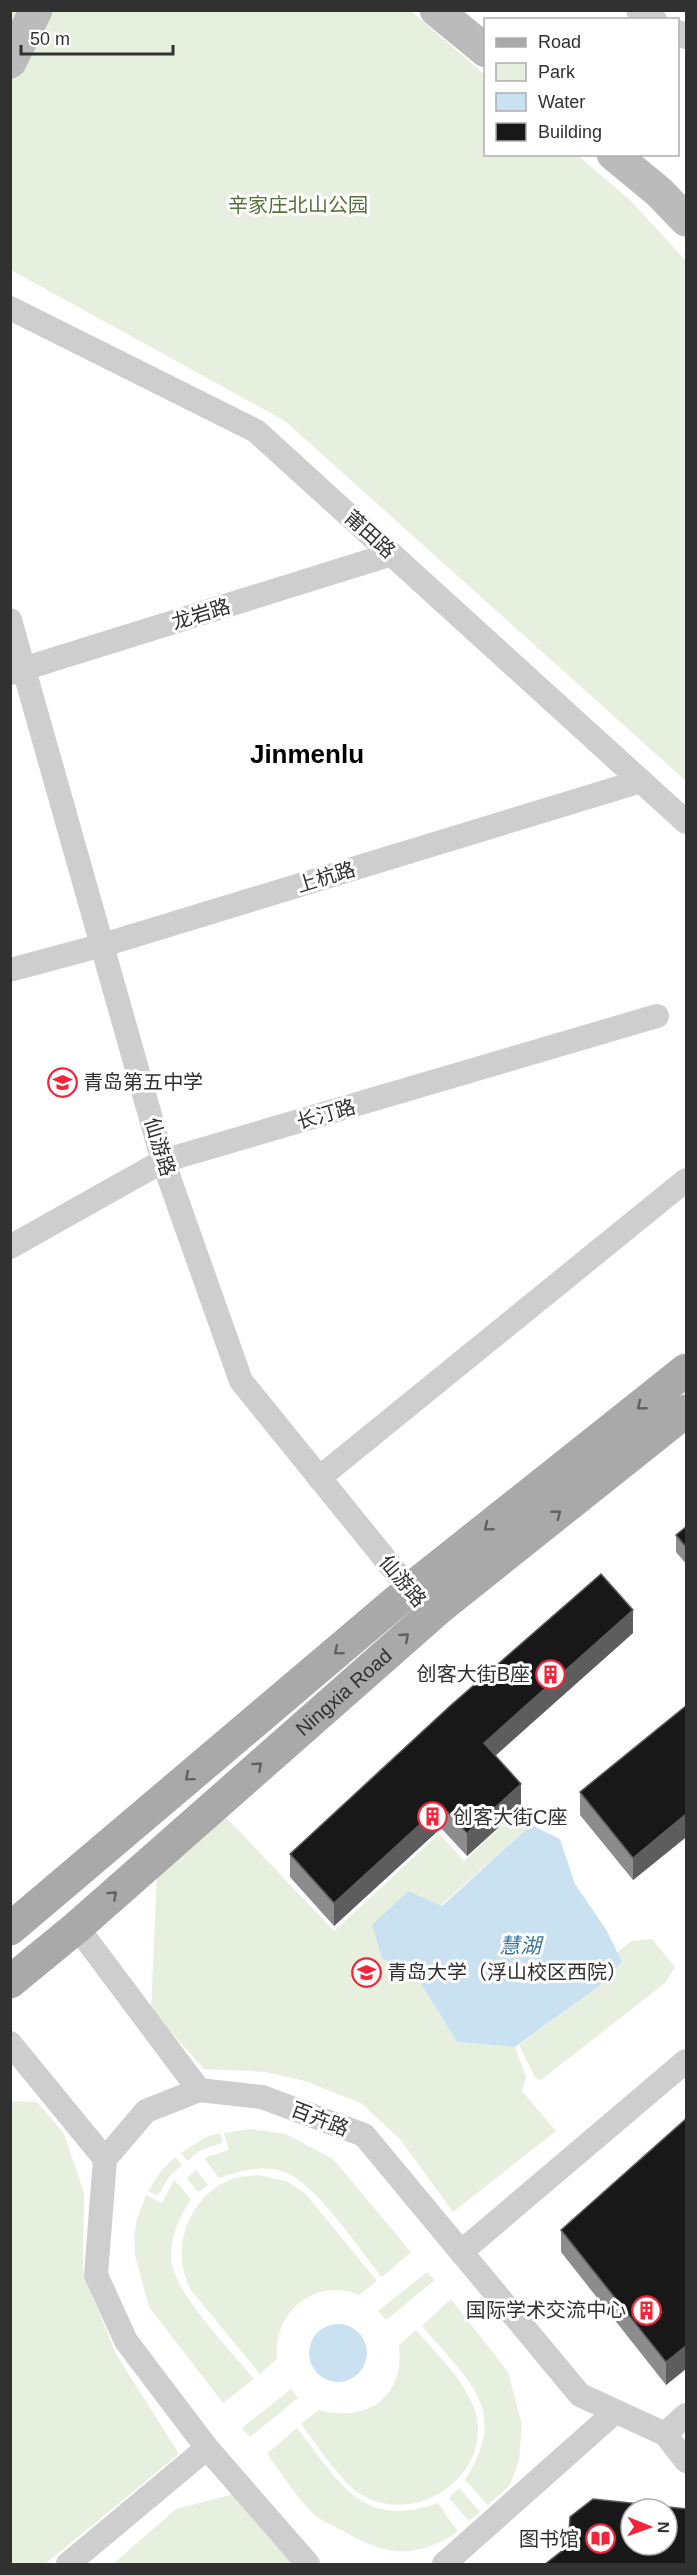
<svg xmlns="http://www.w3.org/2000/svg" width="697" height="2575" font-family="Helvetica,'Noto Sans SC',sans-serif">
	<rect width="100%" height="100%" fill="#fff"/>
	<g fill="#e7efde">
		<path d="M 10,11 L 411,11 L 485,75 L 486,154 L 577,155 L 630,200 L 686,261 L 686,781 L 285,421 L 11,270 Z"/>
		<path d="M 527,1803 L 531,1825 L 382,1958 L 418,1979 L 457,2042 L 515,2047 L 526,2077 L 522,2091 L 556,2131 L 453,2212 L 400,2139 L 361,2103 L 305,2081 L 265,2072 L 204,2069 L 151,2010 L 157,1874 L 224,1815 L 334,1931 L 439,1834 L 464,1861 Z"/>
		<path d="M 652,1939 L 675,1967 L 665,1983 L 541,2080 L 536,2079 L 519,2045 L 598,1987 L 622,1962 L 617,1953 L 631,1941 Z"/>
		<path d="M 11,2101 L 37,2102 L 64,2134 L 84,2193 L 83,2273 L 116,2354 L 179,2454 L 45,2564 L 11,2564 Z"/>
		<path d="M 250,2129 L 286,2134 L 333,2159 L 411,2252 L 382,2277 C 359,2249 314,2180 282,2171 C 261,2165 238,2171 219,2178 L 204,2158 L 229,2150 L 224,2133 Z"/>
		<path d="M 220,2133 L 222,2143 L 201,2150 L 187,2161 L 181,2153 L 206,2137 Z"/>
		<path d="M 175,2157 L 182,2165 L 169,2177 L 158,2196 L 148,2191 L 162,2170 Z"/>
		<path d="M 196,2170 L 208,2185 L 198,2192 L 187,2178 Z"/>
		<path d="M 258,2175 L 286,2181 L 305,2193 L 377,2281 L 359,2295 C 314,2276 272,2314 277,2359 L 260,2374 L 191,2290 C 169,2250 188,2197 230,2180 C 238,2176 249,2176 258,2175 Z"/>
		<path d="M 174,2180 L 191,2199 C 180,2216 170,2237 171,2259 C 173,2292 232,2352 254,2379 L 223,2403 L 149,2307 L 135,2255 L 134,2238 L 137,2219 L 146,2195 L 162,2203 Z"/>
		<path d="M 427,2272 L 435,2280 L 386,2320 L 378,2311 Z"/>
		<path d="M 451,2299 L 508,2372 L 522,2425 L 519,2461 L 510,2485 L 488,2505 L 465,2480 C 511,2408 467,2380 422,2326 Z"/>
		<path d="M 416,2330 C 436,2354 465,2380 475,2411 C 494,2476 415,2528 360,2494 C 342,2483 315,2442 301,2424 L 319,2410 C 368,2423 405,2397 399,2345 Z"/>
		<path d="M 291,2389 L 298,2398 L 250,2437 L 242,2428 Z"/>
		<path d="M 297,2428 C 339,2481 361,2531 438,2503 L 458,2532 C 414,2559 389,2557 343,2531 C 334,2526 323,2522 315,2515 C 297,2499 282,2473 267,2454 Z"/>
		<path d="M 459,2488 L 480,2512 L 469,2521 L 449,2498 Z"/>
		<path d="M 238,2493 L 301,2564 L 113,2564 L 176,2509 Z"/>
	</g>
	<g fill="#c9e1f0">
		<path d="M 531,1825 L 560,1839 L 575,1884 L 607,1931 L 622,1962 L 598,1987 L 515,2047 L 457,2042 L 418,1979 L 382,1958 L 372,1925 L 408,1891 L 442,1906 Z"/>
		<circle cx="338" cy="2353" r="29"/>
	</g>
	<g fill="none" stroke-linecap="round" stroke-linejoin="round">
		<g stroke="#cecece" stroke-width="24">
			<path d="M 638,10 L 655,20"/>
			<path d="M 678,32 L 686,37"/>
			<path d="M 10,308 L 256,431 L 686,822"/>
			<path d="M 10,620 L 163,1161 L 241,1381 L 420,1602"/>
			<path d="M 10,673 L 392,554"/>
			<path d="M 10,970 L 103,945 L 641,781"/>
			<path d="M 10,1247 L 163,1161 L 657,1016"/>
			<path d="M 319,1478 L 686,1180"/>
			<path d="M 77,1927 L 199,2090 L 262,2097 L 364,2135 L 580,2395 L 665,2434 L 686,2461"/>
			<path d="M 10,2043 L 105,2159 L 96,2275 L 126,2341 L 207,2448 L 308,2564"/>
			<path d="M 105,2159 L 146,2111 L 199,2090"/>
			<path d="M 461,2252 L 686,2061"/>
			<path d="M 665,2434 L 686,2415"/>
			<path d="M 68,2564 L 207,2448"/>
			<path d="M 444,2564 L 615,2412"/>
		</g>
		<g stroke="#bbb" stroke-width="33">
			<path d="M 436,10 L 486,51"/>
			<path d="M 10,62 L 36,10"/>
			<path d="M 613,154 L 659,192 L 686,220"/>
		</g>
		<g stroke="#a9a9a9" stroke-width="33">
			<path d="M 10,1929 L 418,1583 L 686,1370"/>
			<path id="s1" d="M 10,1982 L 77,1927 L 439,1608 L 686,1411"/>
		</g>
	</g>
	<g fill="#8c8c8c">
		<path d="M 687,1526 L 687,1565 L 676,1552 L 676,1535 Z"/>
		<path d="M 633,1633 L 495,1755 L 521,1807 L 467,1856 L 441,1828 L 334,1926 L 290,1877 L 290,1854 Z"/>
		<path d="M 687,1705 L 687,1840 L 685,1838 L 633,1880 L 580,1815 L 580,1792 Z"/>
		<path d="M 687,2118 L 687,2368 L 666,2385 L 561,2252 L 561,2230 Z"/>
	</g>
	<g fill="#5d5d5d">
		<path d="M 633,1610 L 633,1633 L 484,1766 L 484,1743 Z"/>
		<path d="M 521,1784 L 521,1807 L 467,1856 L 467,1833 Z"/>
		<path d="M 441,1805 L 441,1828 L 334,1926 L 334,1903 Z"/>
		<path d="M 685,1815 L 685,1838 L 633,1880 L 633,1858 Z"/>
		<path d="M 687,2345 L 687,2368 L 666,2385 L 666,2362 Z"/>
	</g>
	<g fill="#181818" stroke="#5d5d5d" stroke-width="1.5" fill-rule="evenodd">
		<path d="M 687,1526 L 687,1548 L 676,1535 Z"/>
		<path d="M 601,1574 L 633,1610 L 484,1743 L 521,1784 L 467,1833 L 441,1805 L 334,1903 L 290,1854 L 450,1706 Z"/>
		<path d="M 687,1705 L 687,1817 L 685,1815 L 633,1858 L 580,1792 Z"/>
		<path d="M 687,2118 L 687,2345 L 666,2362 L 561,2230 Z"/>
		<path d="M 593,2499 L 687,2509 L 687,2565 L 544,2565 L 568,2546 L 570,2517 ZM 631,2509 L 667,2509 L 667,2545 L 631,2545 Z"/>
	</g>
	<defs><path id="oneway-chevron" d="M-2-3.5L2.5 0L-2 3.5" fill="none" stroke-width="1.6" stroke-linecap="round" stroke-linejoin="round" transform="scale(1.5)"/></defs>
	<g stroke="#616161">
		<use href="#oneway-chevron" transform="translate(641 1406) rotate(141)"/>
		<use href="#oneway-chevron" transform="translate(557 1514) rotate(-38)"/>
		<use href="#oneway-chevron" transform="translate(488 1527) rotate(141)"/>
		<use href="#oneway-chevron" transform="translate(405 1637) rotate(-41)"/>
		<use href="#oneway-chevron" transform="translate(338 1651) rotate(140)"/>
		<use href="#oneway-chevron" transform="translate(258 1766) rotate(-42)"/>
		<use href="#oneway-chevron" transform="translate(189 1777) rotate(140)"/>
		<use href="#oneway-chevron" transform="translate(113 1895) rotate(-42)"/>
	</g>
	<defs>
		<symbol id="school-ring" viewBox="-11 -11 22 22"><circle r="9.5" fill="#fff" stroke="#f52539" stroke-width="1.5"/><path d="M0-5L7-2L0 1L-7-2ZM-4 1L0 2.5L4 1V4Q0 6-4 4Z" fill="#f52539"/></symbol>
		<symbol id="building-ring" viewBox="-11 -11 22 22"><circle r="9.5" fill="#fff" stroke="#f52539" stroke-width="1.5"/><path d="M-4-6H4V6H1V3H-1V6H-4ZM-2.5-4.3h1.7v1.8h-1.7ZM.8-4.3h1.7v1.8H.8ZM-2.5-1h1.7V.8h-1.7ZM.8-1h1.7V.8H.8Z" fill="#f52539"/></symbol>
		<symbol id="university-ring" viewBox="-11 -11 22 22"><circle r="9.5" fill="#fff" stroke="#f52539" stroke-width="1.5"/><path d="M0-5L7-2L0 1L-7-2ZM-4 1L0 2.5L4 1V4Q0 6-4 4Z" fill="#f52539"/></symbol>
		<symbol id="library-ring" viewBox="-11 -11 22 22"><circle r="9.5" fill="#fff" stroke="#f52539" stroke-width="1.5"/><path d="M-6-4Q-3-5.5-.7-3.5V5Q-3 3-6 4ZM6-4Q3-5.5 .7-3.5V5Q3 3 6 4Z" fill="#f52539"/></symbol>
	</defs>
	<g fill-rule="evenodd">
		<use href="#school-ring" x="46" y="1066" width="33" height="33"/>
		<use href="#building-ring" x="534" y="1658" width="33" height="33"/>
		<use href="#building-ring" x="416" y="1800" width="33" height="33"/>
		<use href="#university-ring" x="350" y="1956" width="33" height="33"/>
		<use href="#building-ring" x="630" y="2294" width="33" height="33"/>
		<use href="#library-ring" x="584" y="2522" width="33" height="33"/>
	</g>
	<g text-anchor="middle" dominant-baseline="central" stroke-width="6" stroke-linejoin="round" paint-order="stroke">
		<g font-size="20" fill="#547139" stroke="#fff">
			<text x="298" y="205">辛家庄北山公园</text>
		</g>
		<g font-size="20" fill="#313131" stroke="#fff">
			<text transform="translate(370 534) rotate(42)">莆田路</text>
			<text transform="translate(201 614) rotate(-17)">龙岩路</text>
			<text transform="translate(326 877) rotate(-17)">上杭路</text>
			<text transform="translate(326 1114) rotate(-16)">长汀路</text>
			<text transform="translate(160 1147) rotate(73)">仙游路</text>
			<text transform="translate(403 1581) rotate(50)">仙游路</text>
			<text stroke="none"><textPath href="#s1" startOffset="442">Ningxia Road</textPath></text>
			<text transform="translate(320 2119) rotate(21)">百卉路</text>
		</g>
		<g font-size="20" fill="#313131" stroke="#fff" text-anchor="start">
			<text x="83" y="1082">青岛第五中学</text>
			<text x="530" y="1674" text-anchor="end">创客大街B座</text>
			<text x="453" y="1817">创客大街C座</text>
			<text x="387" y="1972">青岛大学（浮山校区西院）</text>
			<text x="626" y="2310" text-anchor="end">国际学术交流中心</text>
			<text x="579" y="2539" text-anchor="end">图书馆</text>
		</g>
		<g font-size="21" font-style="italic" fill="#36769b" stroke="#fff">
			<text x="520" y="1945">慧湖</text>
		</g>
		<g font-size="26" font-weight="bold" fill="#000" stroke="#fff">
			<text x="307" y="754">Jinmenlu</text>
		</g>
	</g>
	<rect width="697" height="2575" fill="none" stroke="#313131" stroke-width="24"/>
	<rect x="484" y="18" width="195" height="138" fill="#ffffff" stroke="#adadad" stroke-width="1.5"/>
	<rect x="496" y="38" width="30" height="9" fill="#a9a9a9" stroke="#adadad" stroke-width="1.5"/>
	<text x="538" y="48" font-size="18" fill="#313131">Road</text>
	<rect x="496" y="63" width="30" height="18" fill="#e7efde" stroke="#adadad" stroke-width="1.5"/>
	<text x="538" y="78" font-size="18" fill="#313131">Park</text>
	<rect x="496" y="93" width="30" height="18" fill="#c9e1f0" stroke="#adadad" stroke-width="1.5"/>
	<text x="538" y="108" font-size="18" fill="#313131">Water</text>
	<rect x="496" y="123" width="30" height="18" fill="#181818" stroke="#adadad" stroke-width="1.5"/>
	<text x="538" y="138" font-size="18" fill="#313131">Building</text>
	<g transform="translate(649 2527) rotate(91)"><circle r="28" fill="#ffffff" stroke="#adadad" stroke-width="1.5"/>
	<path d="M0-4.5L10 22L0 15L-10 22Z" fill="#f52539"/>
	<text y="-9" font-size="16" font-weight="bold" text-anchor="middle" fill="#313131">N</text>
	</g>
	<path d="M21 45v9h152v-9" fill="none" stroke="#313131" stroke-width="3"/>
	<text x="30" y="45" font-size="18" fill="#313131" stroke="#ffffff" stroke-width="4.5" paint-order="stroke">50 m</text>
</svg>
